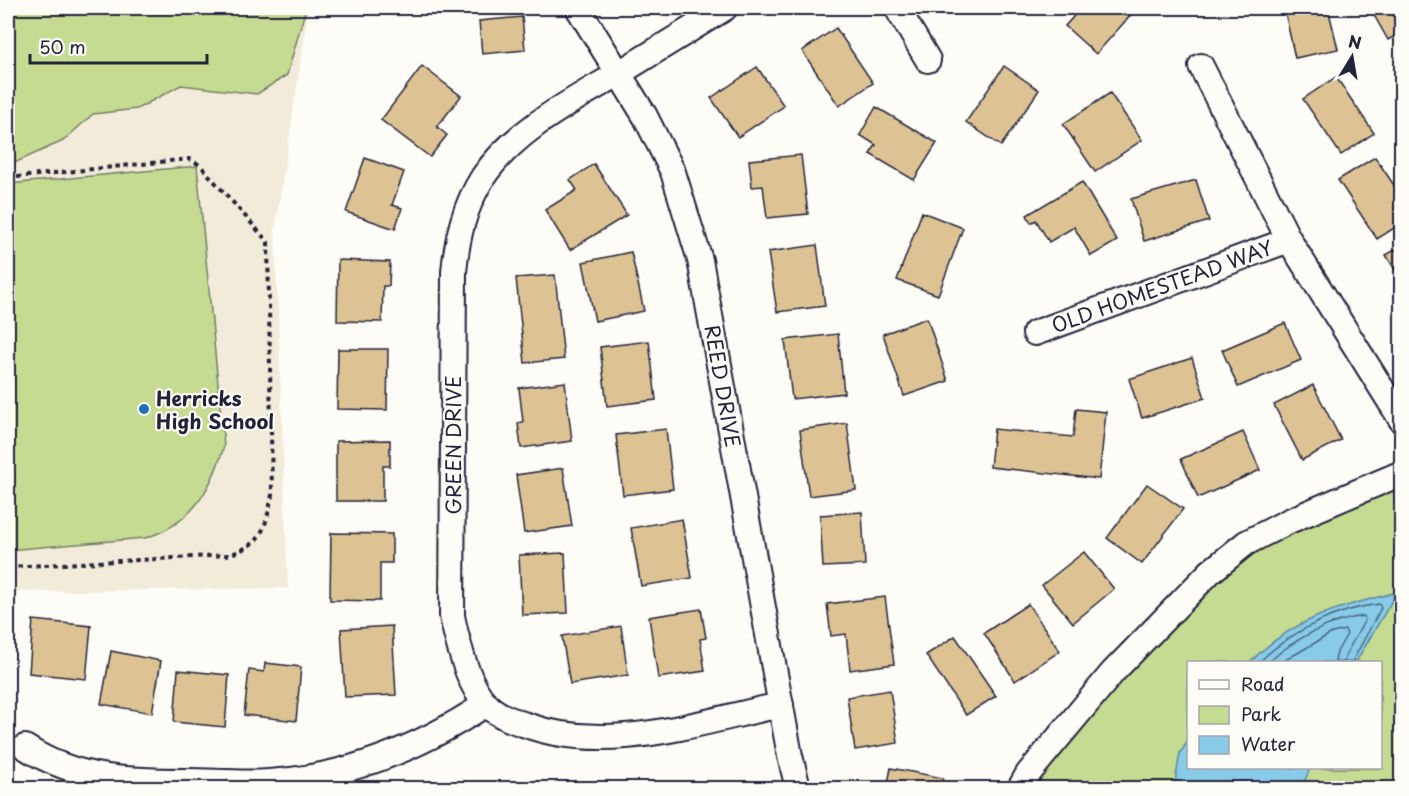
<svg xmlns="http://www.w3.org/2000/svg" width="1409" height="796" font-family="'Playpen Sans',sans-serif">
	<rect width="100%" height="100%" fill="#fdfcf7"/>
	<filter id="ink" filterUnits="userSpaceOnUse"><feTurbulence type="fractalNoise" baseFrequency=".0167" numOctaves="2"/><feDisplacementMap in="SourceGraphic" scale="12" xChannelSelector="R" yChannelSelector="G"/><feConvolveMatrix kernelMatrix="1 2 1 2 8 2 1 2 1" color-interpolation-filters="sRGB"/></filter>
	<g filter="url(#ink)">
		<path fill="#f3ebd9" d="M 8,8 L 309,8 L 275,230 L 288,588 L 8,592 Z"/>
		<g fill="#c4db91" stroke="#737e66" stroke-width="1.5" fill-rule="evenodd">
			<path d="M 8,8 L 306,8 L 287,75 L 257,94 L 181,85 L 137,109 L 93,114 L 63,141 L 12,164 L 8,164 Z"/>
			<path d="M 197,166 L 224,446 C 211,490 192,524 145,538 L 8,550 L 8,184 Z"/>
			<path d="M 1401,473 L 1401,788 L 1020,788 L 1210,572 ZM 1188,662 L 1380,662 L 1380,768 L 1188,768 Z"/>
		</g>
		<g fill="#87cbe8" stroke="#5f87a3" stroke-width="1.5">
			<path d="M 1397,592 L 1356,662 L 1250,662 C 1295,617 1338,608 1397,592 Z"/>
			<path d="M 1188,741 L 1188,768 L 1310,768 L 1302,788 L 1174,788 L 1180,753 Z"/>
		</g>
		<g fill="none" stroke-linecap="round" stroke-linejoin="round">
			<g stroke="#4a6680" stroke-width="1.5">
				<path d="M 1259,662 C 1290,632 1336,609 1379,604 L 1381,608 L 1352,662"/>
				<path d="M 1269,662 C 1293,639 1331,620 1364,616 L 1365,620 L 1346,654 L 1344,662"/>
				<path d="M 1282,662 L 1332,633 L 1345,630 L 1347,634 L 1337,652 L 1335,662"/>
			</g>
		</g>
		<g fill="#ddc393" stroke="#22223b" stroke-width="1.5">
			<path d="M 1081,8 L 1137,8 L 1096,54 L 1065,26 Z"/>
			<path d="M 1284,8 L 1328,8 L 1338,49 L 1295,58 Z"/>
			<path d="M 1370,8 L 1402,8 L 1402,32 L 1388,40 Z"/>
			<path d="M 522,17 L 525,50 L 482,54 L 479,21 Z"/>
			<path d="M 836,28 L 873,83 L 839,106 L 802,51 Z"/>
			<path d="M 422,66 L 461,96 L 437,127 L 447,135 L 430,157 L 381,120 Z"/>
			<path d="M 1004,66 L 1039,90 L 1001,146 L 966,122 Z"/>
			<path d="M 757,67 L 784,106 L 738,137 L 711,98 Z"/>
			<path d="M 1336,77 L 1374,133 L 1341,155 L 1303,99 Z"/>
			<path d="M 1110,93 L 1142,140 L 1095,172 L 1063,124 Z"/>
			<path d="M 876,107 L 937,143 L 914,180 L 870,154 L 876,145 L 860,135 Z"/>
			<path d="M 801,155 L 808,214 L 767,218 L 763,186 L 752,187 L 749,160 Z"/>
			<path d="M 1375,157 L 1402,197 L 1402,223 L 1377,239 L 1338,180 Z"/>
			<path d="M 365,158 L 404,172 L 392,205 L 402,208 L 395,229 L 346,212 Z"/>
			<path d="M 594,164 L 627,215 L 570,250 L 545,210 L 577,190 L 570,180 Z"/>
			<path d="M 1196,180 L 1209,221 L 1144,241 L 1131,199 Z"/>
			<path d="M 1082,182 L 1117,241 L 1091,256 L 1074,227 L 1049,242 L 1036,220 L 1031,223 L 1027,215 Z"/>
			<path d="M 922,212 L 963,228 L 938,295 L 897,280 Z"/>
			<path d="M 817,245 L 825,306 L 777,312 L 768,252 Z"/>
			<path d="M 1402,246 L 1402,281 L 1386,255 Z"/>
			<path d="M 631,252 L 644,311 L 595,321 L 583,262 Z"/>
			<path d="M 338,260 L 390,262 L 389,286 L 383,286 L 382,322 L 337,321 Z"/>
			<path d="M 555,275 L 564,359 L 525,363 L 516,278 Z"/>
			<path d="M 927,318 L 948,381 L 904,396 L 883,334 Z"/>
			<path d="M 1285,323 L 1301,360 L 1238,387 L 1222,350 Z"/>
			<path d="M 838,334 L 844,393 L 792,399 L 785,340 Z"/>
			<path d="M 649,341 L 656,400 L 607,406 L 600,347 Z"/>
			<path d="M 338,349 L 388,349 L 387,410 L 337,409 Z"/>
			<path d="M 1192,358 L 1205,398 L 1142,418 L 1129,379 Z"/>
			<path d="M 565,382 L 572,441 L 521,448 L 518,423 L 523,422 L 519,388 Z"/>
			<path d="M 1313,385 L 1341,440 L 1302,460 L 1274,405 Z"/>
			<path d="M 1076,409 L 1106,412 L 1099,479 L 990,467 L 994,429 L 1073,437 Z"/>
			<path d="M 847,423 L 856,490 L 809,496 L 800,430 Z"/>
			<path d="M 666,429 L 673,489 L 623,495 L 616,435 Z"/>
			<path d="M 1243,432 L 1260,470 L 1198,498 L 1181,459 Z"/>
			<path d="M 390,440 L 390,466 L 383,466 L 383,501 L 336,501 L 336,441 Z"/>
			<path d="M 563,468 L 572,526 L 524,533 L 516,475 Z"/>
			<path d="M 1147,484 L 1183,509 L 1142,564 L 1107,538 Z"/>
			<path d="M 862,512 L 865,565 L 823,567 L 820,515 Z"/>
			<path d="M 682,519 L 692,578 L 641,586 L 631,528 Z"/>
			<path d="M 331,533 L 392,534 L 392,563 L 380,563 L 380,601 L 330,600 Z"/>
			<path d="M 1084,552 L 1114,589 L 1073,623 L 1042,585 Z"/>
			<path d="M 565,553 L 568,613 L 522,615 L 519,555 Z"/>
			<path d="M 885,597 L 894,664 L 850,670 L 846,634 L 831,636 L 827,604 Z"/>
			<path d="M 1028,604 L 1060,651 L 1015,681 L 984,633 Z"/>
			<path d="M 701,609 L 706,638 L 700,639 L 705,671 L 658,678 L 649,617 Z"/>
			<path d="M 33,620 L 91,626 L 86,679 L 29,673 Z"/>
			<path d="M 392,626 L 396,695 L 345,697 L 341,629 Z"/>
			<path d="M 621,626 L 628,675 L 570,684 L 562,636 Z"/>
			<path d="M 955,636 L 996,696 L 966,715 L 926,655 Z"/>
			<path d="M 111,651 L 161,661 L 152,713 L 101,704 Z"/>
			<path d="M 265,663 L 301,667 L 296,721 L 244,715 L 249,670 L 264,672 Z"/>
			<path d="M 178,670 L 229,675 L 225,727 L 174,722 Z"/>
			<path d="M 890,690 L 898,743 L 855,750 L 847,697 Z"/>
			<path d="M 891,768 L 943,778 L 941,788 L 887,788 Z"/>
		</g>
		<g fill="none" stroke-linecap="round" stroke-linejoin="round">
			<defs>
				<g id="street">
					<path d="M 578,8 L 645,116 L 673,172 L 700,260 L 790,756 L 798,788"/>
					<path d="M 725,8 C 689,30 652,53 616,75 C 569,103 515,130 483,177 C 464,207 457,238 454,272 L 452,616 C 457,640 468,685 486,704 C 496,715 513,721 526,725 C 609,755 698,722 781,705"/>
					<path d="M 897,8 L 928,60"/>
					<path d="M 1201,66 L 1289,240 L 1402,421"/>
					<path d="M 1035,333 L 1289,240"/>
					<path d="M 25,747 C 76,780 128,781 187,781 C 214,781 242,784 269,782 C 349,777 420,748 486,704"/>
					<path d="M 1020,788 L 1028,774 L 1113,672 L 1210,572 L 1246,543 L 1289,521 L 1402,473"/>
				</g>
			</defs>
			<use href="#street" stroke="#22223b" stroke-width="28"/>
			<path stroke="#22223b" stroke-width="4" stroke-dasharray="4.5 4.5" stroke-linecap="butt" d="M 8,178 L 189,159 L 200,165 L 268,242 L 272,495 C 265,530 263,543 229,555 L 8,567"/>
			<use href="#street" stroke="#fdfcf7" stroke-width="24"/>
		</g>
	</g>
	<circle fill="#1f6fb2" stroke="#fdfcf7" stroke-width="2" cx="144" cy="409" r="6"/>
	<g text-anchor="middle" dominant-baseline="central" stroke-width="4.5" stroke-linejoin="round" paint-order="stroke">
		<g font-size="20" fill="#22223b" stroke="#fdfcf7">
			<text transform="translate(1162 286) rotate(-20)">OLD HOMESTEAD WAY</text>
			<text transform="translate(723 386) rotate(80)">REED DRIVE</text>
			<text transform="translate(453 445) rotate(-90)">GREEN DRIVE</text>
		</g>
		<g font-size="20" font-weight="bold" fill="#22223b" stroke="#fdfcf7" text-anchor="start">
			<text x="156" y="398">Herricks<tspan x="156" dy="23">High School</tspan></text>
		</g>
	</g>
	<rect width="1409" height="796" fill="none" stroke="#fdfcf7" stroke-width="30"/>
	<rect x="15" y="15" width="1379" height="766" fill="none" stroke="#22223b" stroke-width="2" filter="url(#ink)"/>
	<rect x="1187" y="661" width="195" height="108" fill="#fdfcf7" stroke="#a5a5ac" stroke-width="1.5"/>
	<rect x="1199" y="680" width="30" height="9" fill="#fdfcf7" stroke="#a5a5ac" stroke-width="1.5"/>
	<text x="1241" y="691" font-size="18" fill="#22223b">Road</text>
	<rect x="1199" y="706" width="30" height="18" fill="#c4db91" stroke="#a5a5ac" stroke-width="1.5"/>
	<text x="1241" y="721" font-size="18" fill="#22223b">Park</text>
	<rect x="1199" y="736" width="30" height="18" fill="#87cbe8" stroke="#a5a5ac" stroke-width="1.5"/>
	<text x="1241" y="751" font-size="18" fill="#22223b">Water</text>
	<g transform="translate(1352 57) rotate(11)" stroke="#fdfcf7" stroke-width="4.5" paint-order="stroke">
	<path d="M0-4.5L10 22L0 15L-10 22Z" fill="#22223b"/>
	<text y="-9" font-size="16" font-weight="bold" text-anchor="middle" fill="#22223b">N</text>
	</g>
	<path d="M30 54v9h177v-9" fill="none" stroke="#22223b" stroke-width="3"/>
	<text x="39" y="54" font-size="18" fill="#22223b" stroke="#fdfcf7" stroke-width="4.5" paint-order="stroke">50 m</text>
</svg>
